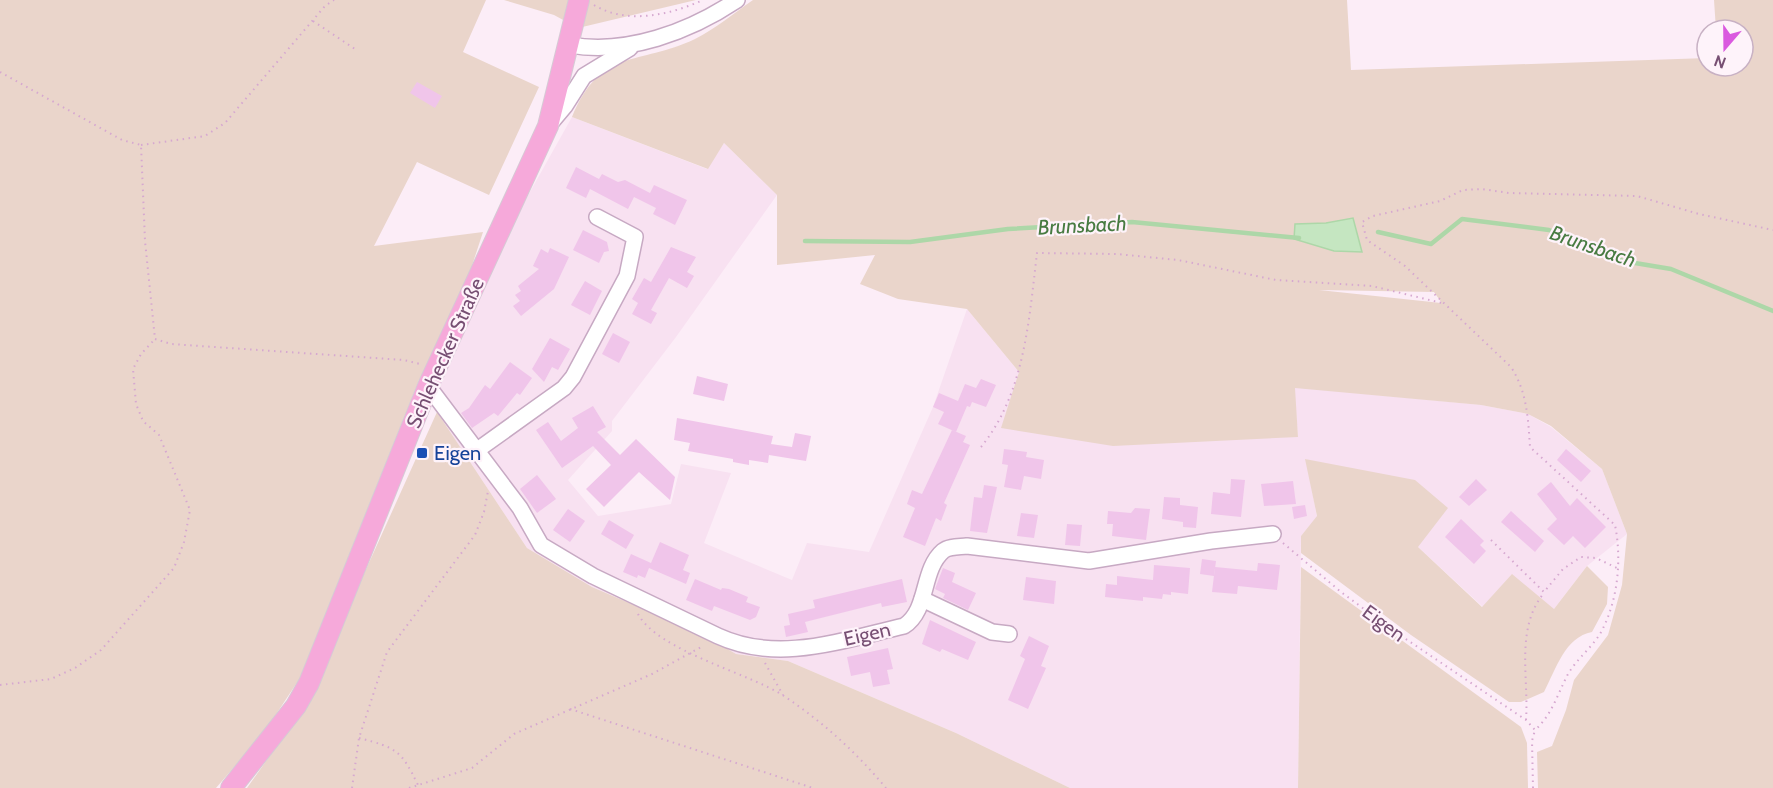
<svg xmlns="http://www.w3.org/2000/svg" width="1773" height="788" font-family="Cabin,sans-serif">
	<rect width="100%" height="100%" fill="#fcedf7"/>
	<path fill="#f8e1f1" d="M 572,117 L 707,169 L 724,143 L 777,195 L 676,337 L 612,421 L 612,431 L 568,480 L 598,516 L 671,504 L 681,464 L 731,473 L 704,543 L 792,580 L 807,543 L 869,552 L 933,407 L 967,309 L 1019,372 L 1002,428 L 1298,436 L 1294,387 L 1481,405 L 1528,414 L 1551,427 L 1602,469 L 1627,534 L 1587,566 L 1554,609 L 1483,607 L 1418,547 L 1306,459 L 1317,517 L 1301,536 L 1298,788 L 1070,788 L 956,733 L 788,661 L 736,654 L 704,635 L 592,587 L 527,548 L 437,412 L 440,384 L 521,208 Z"/>
	<g fill="#ead5cb" fill-rule="evenodd">
		<path d="M 0,0 L 486,0 L 463,52 L 539,87 L 489,195 L 417,162 L 374,246 L 483,232 L 446,345 L 428,386 L 419,380 L 300,678 L 265,731 L 216,788 L 0,788 Z"/>
		<path d="M 504,0 L 696,0 L 578,28 L 554,15 Z"/>
		<path d="M 753,0 L 1347,0 L 1351,70 L 1707,58 L 1707,66 L 1743,66 L 1743,30 L 1716,30 L 1714,0 L 1773,0 L 1773,788 L 1538,788 L 1537,752 L 1552,746 L 1566,710 L 1574,680 L 1608,635 L 1622,585 L 1627,534 L 1602,469 L 1551,426 L 1528,414 L 1481,405 L 1295,388 L 1298,437 L 1113,446 L 1001,428 L 1019,372 L 967,309 L 898,299 L 860,284 L 875,255 L 777,265 L 777,195 L 724,143 L 708,169 L 572,117 C 601,47 638,66 695,39 C 715,29 734,13 753,0 ZM 1319,290 L 1434,292 L 1441,302 L 1441,303 Z"/>
		<path d="M 437,412 L 527,548 L 592,587 L 704,635 L 736,654 L 788,661 L 956,733 L 1070,788 L 247,788 L 303,709 Z"/>
		<path d="M 1305,459 L 1415,480 L 1448,508 L 1418,547 L 1482,607 L 1512,574 L 1554,609 L 1587,566 L 1608,587 L 1607,604 L 1592,632 C 1565,637 1556,669 1544,692 L 1521,702 L 1509,702 L 1411,635 L 1301,553 L 1301,536 L 1317,516 Z"/>
		<path d="M 1301,567 L 1521,727 L 1527,743 L 1528,788 L 1298,788 Z"/>
	</g>
	<path fill="#c5e6c1" stroke="#add7a8" stroke-width="1.5" d="M 1353,218 L 1362,252 L 1334,251 L 1294,239 L 1295,224 L 1326,223 Z"/>
	<g fill="none" stroke-linecap="round" stroke-linejoin="round">
		<g stroke="#add7a8" stroke-width="4.5">
			<path d="M 1378,232 L 1431,244 L 1462,219 L 1549,230 L 1623,261 L 1671,269 L 1773,311"/>
			<path d="M 805,241 L 910,242 L 1008,229 L 1132,222 L 1299,238"/>
		</g>
	</g>
	<g fill="#f0c5ea">
		<path d="M 417,82 L 442,96 L 435,108 L 410,93 Z"/>
		<path d="M 576,167 L 599,179 L 602,174 L 618,182 L 625,180 L 650,193 L 654,185 L 687,200 L 675,225 L 653,214 L 656,208 L 634,197 L 628,209 L 590,189 L 586,198 L 566,188 Z"/>
		<path d="M 583,230 L 607,242 L 609,251 L 604,252 L 599,263 L 573,250 Z"/>
		<path d="M 671,247 L 696,257 L 687,272 L 694,276 L 687,288 L 669,278 L 651,310 L 657,313 L 651,324 L 632,314 L 638,303 L 632,299 L 644,278 L 651,282 Z"/>
		<path d="M 550,248 L 569,257 L 554,289 L 521,316 L 513,306 L 520,301 L 515,295 L 521,291 L 518,286 L 539,269 L 533,266 L 541,249 L 548,253 Z"/>
		<path d="M 585,281 L 602,291 L 590,315 L 571,305 Z"/>
		<path d="M 613,333 L 630,342 L 619,363 L 602,354 Z"/>
		<path d="M 550,338 L 570,349 L 558,370 L 552,367 L 544,382 L 532,369 Z"/>
		<path d="M 510,362 L 532,378 L 520,395 L 517,393 L 498,416 L 494,413 L 472,428 L 461,413 L 469,408 L 485,385 L 490,389 Z"/>
		<path d="M 697,376 L 728,384 L 724,401 L 693,394 Z"/>
		<path d="M 981,379 L 996,385 L 986,407 L 972,402 L 970,407 L 967,406 L 956,432 L 938,424 L 944,412 L 933,407 L 939,393 L 958,401 L 965,384 L 976,388 Z"/>
		<path d="M 593,406 L 606,427 L 597,432 L 620,455 L 636,439 L 675,477 L 670,500 L 639,472 L 604,507 L 586,489 L 611,465 L 593,446 L 562,468 L 536,430 L 548,422 L 561,441 L 578,428 L 572,418 Z"/>
		<path d="M 677,418 L 773,436 L 771,444 L 792,447 L 795,433 L 811,436 L 806,461 L 769,455 L 768,463 L 749,460 L 749,465 L 733,462 L 733,459 L 688,451 L 690,443 L 674,440 Z"/>
		<path d="M 952,430 L 966,436 L 963,442 L 970,445 L 944,503 L 947,505 L 941,521 L 936,518 L 925,546 L 903,537 L 915,508 L 907,504 L 912,490 L 922,494 Z"/>
		<path d="M 1004,449 L 1027,452 L 1026,457 L 1044,460 L 1041,479 L 1024,476 L 1021,490 L 1004,487 L 1008,465 L 1002,464 Z"/>
		<path d="M 1566,449 L 1591,471 L 1581,482 L 1557,460 Z"/>
		<path d="M 537,475 L 556,499 L 537,513 L 520,489 Z"/>
		<path d="M 1231,479 L 1245,480 L 1241,517 L 1211,514 L 1213,492 L 1230,494 Z"/>
		<path d="M 1476,479 L 1487,490 L 1469,506 L 1459,497 Z"/>
		<path d="M 1293,481 L 1296,504 L 1264,506 L 1261,484 Z"/>
		<path d="M 1551,482 L 1570,506 L 1577,498 L 1606,527 L 1585,548 L 1573,536 L 1564,545 L 1547,529 L 1557,519 L 1537,494 Z"/>
		<path d="M 984,485 L 997,487 L 987,533 L 970,531 L 974,497 L 982,498 Z"/>
		<path d="M 1164,497 L 1180,498 L 1180,505 L 1198,507 L 1196,528 L 1183,527 L 1183,522 L 1162,519 Z"/>
		<path d="M 1305,505 L 1307,516 L 1294,519 L 1292,507 Z"/>
		<path d="M 1135,508 L 1150,509 L 1146,540 L 1112,536 L 1113,524 L 1107,524 L 1108,511 L 1131,513 Z"/>
		<path d="M 568,509 L 585,521 L 570,542 L 553,530 Z"/>
		<path d="M 1511,511 L 1544,541 L 1535,552 L 1501,522 Z"/>
		<path d="M 1021,513 L 1038,515 L 1034,538 L 1017,536 Z"/>
		<path d="M 1461,519 L 1484,541 L 1480,545 L 1486,551 L 1474,564 L 1445,537 Z"/>
		<path d="M 609,520 L 634,535 L 626,549 L 601,534 Z"/>
		<path d="M 1067,524 L 1082,525 L 1080,546 L 1065,545 Z"/>
		<path d="M 660,542 L 689,555 L 683,570 L 690,573 L 686,584 L 649,568 L 645,578 L 638,575 L 637,578 L 623,572 L 631,554 L 651,563 Z"/>
		<path d="M 1202,559 L 1216,561 L 1214,576 L 1200,574 Z"/>
		<path d="M 1258,563 L 1280,565 L 1277,590 L 1238,586 L 1237,594 L 1212,592 L 1215,567 L 1257,571 Z"/>
		<path d="M 1154,565 L 1190,568 L 1188,594 L 1171,592 L 1171,595 L 1163,594 L 1162,599 L 1143,597 L 1143,601 L 1105,597 L 1106,584 L 1117,585 L 1117,576 L 1153,580 Z"/>
		<path d="M 943,568 L 955,573 L 952,582 L 976,593 L 968,610 L 943,598 L 945,594 L 935,589 Z"/>
		<path d="M 1026,577 L 1056,581 L 1054,604 L 1023,600 Z"/>
		<path d="M 695,579 L 721,590 L 722,588 L 729,589 L 748,597 L 746,602 L 760,607 L 756,617 L 750,620 L 714,606 L 712,611 L 686,600 Z"/>
		<path d="M 902,579 L 907,602 L 882,607 L 881,603 L 805,622 L 808,632 L 786,637 L 784,626 L 790,625 L 788,614 L 815,608 L 813,600 Z"/>
		<path d="M 930,620 L 976,642 L 968,660 L 942,649 L 940,652 L 922,644 Z"/>
		<path d="M 1029,636 L 1049,646 L 1041,666 L 1046,668 L 1028,709 L 1008,700 L 1025,659 L 1020,656 Z"/>
		<path d="M 888,648 L 893,669 L 887,670 L 890,684 L 873,687 L 870,672 L 851,676 L 847,657 Z"/>
	</g>
	<g fill="none" stroke-linecap="round" stroke-linejoin="round">
		<defs>
			<g id="minor">
				<path d="M 570,45 C 627,55 689,32 737,0"/>
				<path d="M 549,125 L 565,106 L 584,76 L 630,48"/>
				<path d="M 428,386 L 520,508 L 541,545 L 593,576 L 718,636 C 779,664 842,640 904,626 C 929,610 921,570 943,551 C 949,546 960,547 967,546 L 1089,561 L 1211,541 L 1273,534"/>
				<path d="M 476,451 L 564,388 L 573,377 L 627,276 L 635,237 L 597,217"/>
				<path d="M 922,599 L 992,632 L 1009,634"/>
			</g>
			<path id="major" d="M 231,788 L 296,706 L 309,683 L 428,386 L 548,126 L 579,0"/>
		</defs>
		<use href="#minor" stroke="#c7a9c3" stroke-width="18"/>
		<use href="#major" stroke="#d6cad5" stroke-width="22"/>
		<g stroke="#d6a8d0" stroke-width="2" stroke-dasharray="1.5 4.5" stroke-linecap="butt">
			<path d="M 594,5 C 627,25 670,15 703,0"/>
			<path d="M 313,21 L 355,49"/>
			<path d="M 0,72 L 122,140 L 141,145 L 145,241 L 155,339"/>
			<path d="M 141,145 L 205,136 L 225,123 L 325,6 L 334,0"/>
			<path d="M 155,339 L 171,344 L 404,360 L 420,364"/>
			<path d="M 981,447 C 1025,393 1029,319 1037,253 L 1117,254 L 1178,260 L 1276,280 L 1372,286 L 1442,303"/>
			<path d="M 1491,540 L 1544,592 L 1563,569 L 1581,557 L 1596,558 L 1617,568"/>
			<path d="M 1283,543 L 1341,592 L 1394,631 L 1526,720 L 1535,730 C 1552,715 1558,693 1568,674 C 1577,659 1591,648 1600,634 C 1618,602 1622,560 1615,525 L 1530,447 C 1528,417 1527,392 1511,367 L 1405,266 L 1367,240 L 1362,222 L 1373,216 L 1440,201 L 1463,190 L 1482,189 L 1509,193 L 1637,196 L 1699,214 L 1773,230"/>
			<path d="M 638,614 C 658,651 749,673 784,696 C 824,723 855,751 886,788"/>
			<path d="M 765,663 L 783,695"/>
			<path d="M 0,685 L 51,679 L 75,668 L 101,650 L 174,568 L 184,542 L 190,510 L 159,435 L 143,421 L 136,404 L 133,369 L 141,354 L 155,339"/>
			<path d="M 570,709 L 813,788"/>
			<path d="M 1526,720 C 1529,678 1515,628 1544,593"/>
			<path d="M 359,738 C 397,748 401,750 418,785"/>
			<path d="M 352,788 L 359,738 L 387,652 L 475,535 L 484,512 L 488,491"/>
			<path d="M 409,788 L 472,768 L 514,734 L 652,674 L 703,646"/>
			<path d="M 1533,788 L 1532,741 L 1535,730"/>
		</g>
		<use href="#minor" stroke="#fff" stroke-width="15"/>
		<use href="#major" stroke="#f6a9da" stroke-width="20"/>
	</g>
	<rect fill="#1a4fb4" stroke="#fef3fa" stroke-width="2" x="416" y="447" width="12" height="12" rx="3"/>
	<g text-anchor="middle" dominant-baseline="central" stroke-width="4.5" stroke-linejoin="round" paint-order="stroke">
		<g font-size="20" fill="#774f73" stroke="#fef3fa">
			<text transform="translate(445 353) rotate(-66)">Schlehecker Straße</text>
			<text transform="translate(1384 623) rotate(36)">Eigen</text>
			<text transform="translate(867 634) rotate(-13)">Eigen</text>
		</g>
		<g font-size="20" fill="#164399" stroke="#fef3fa" text-anchor="start">
			<text x="434" y="453">Eigen</text>
		</g>
		<g font-size="21" font-style="italic" fill="#487b42" stroke="#fef3fa">
			<text transform="translate(1082 225) rotate(-3)">Brunsbach</text>
			<text transform="translate(1593 246) rotate(19)">Brunsbach</text>
		</g>
	</g>
	<g transform="translate(1725 48) rotate(200)"><circle r="28" fill="#fef3fa" stroke="#c8b1c4" stroke-width="1.5"/>
	<path d="M0-4.5L10 22L0 15L-10 22Z" fill="#da59df"/>
	<text y="-9" font-size="16" font-weight="bold" text-anchor="middle" fill="#774f73">N</text>
	</g>
</svg>
